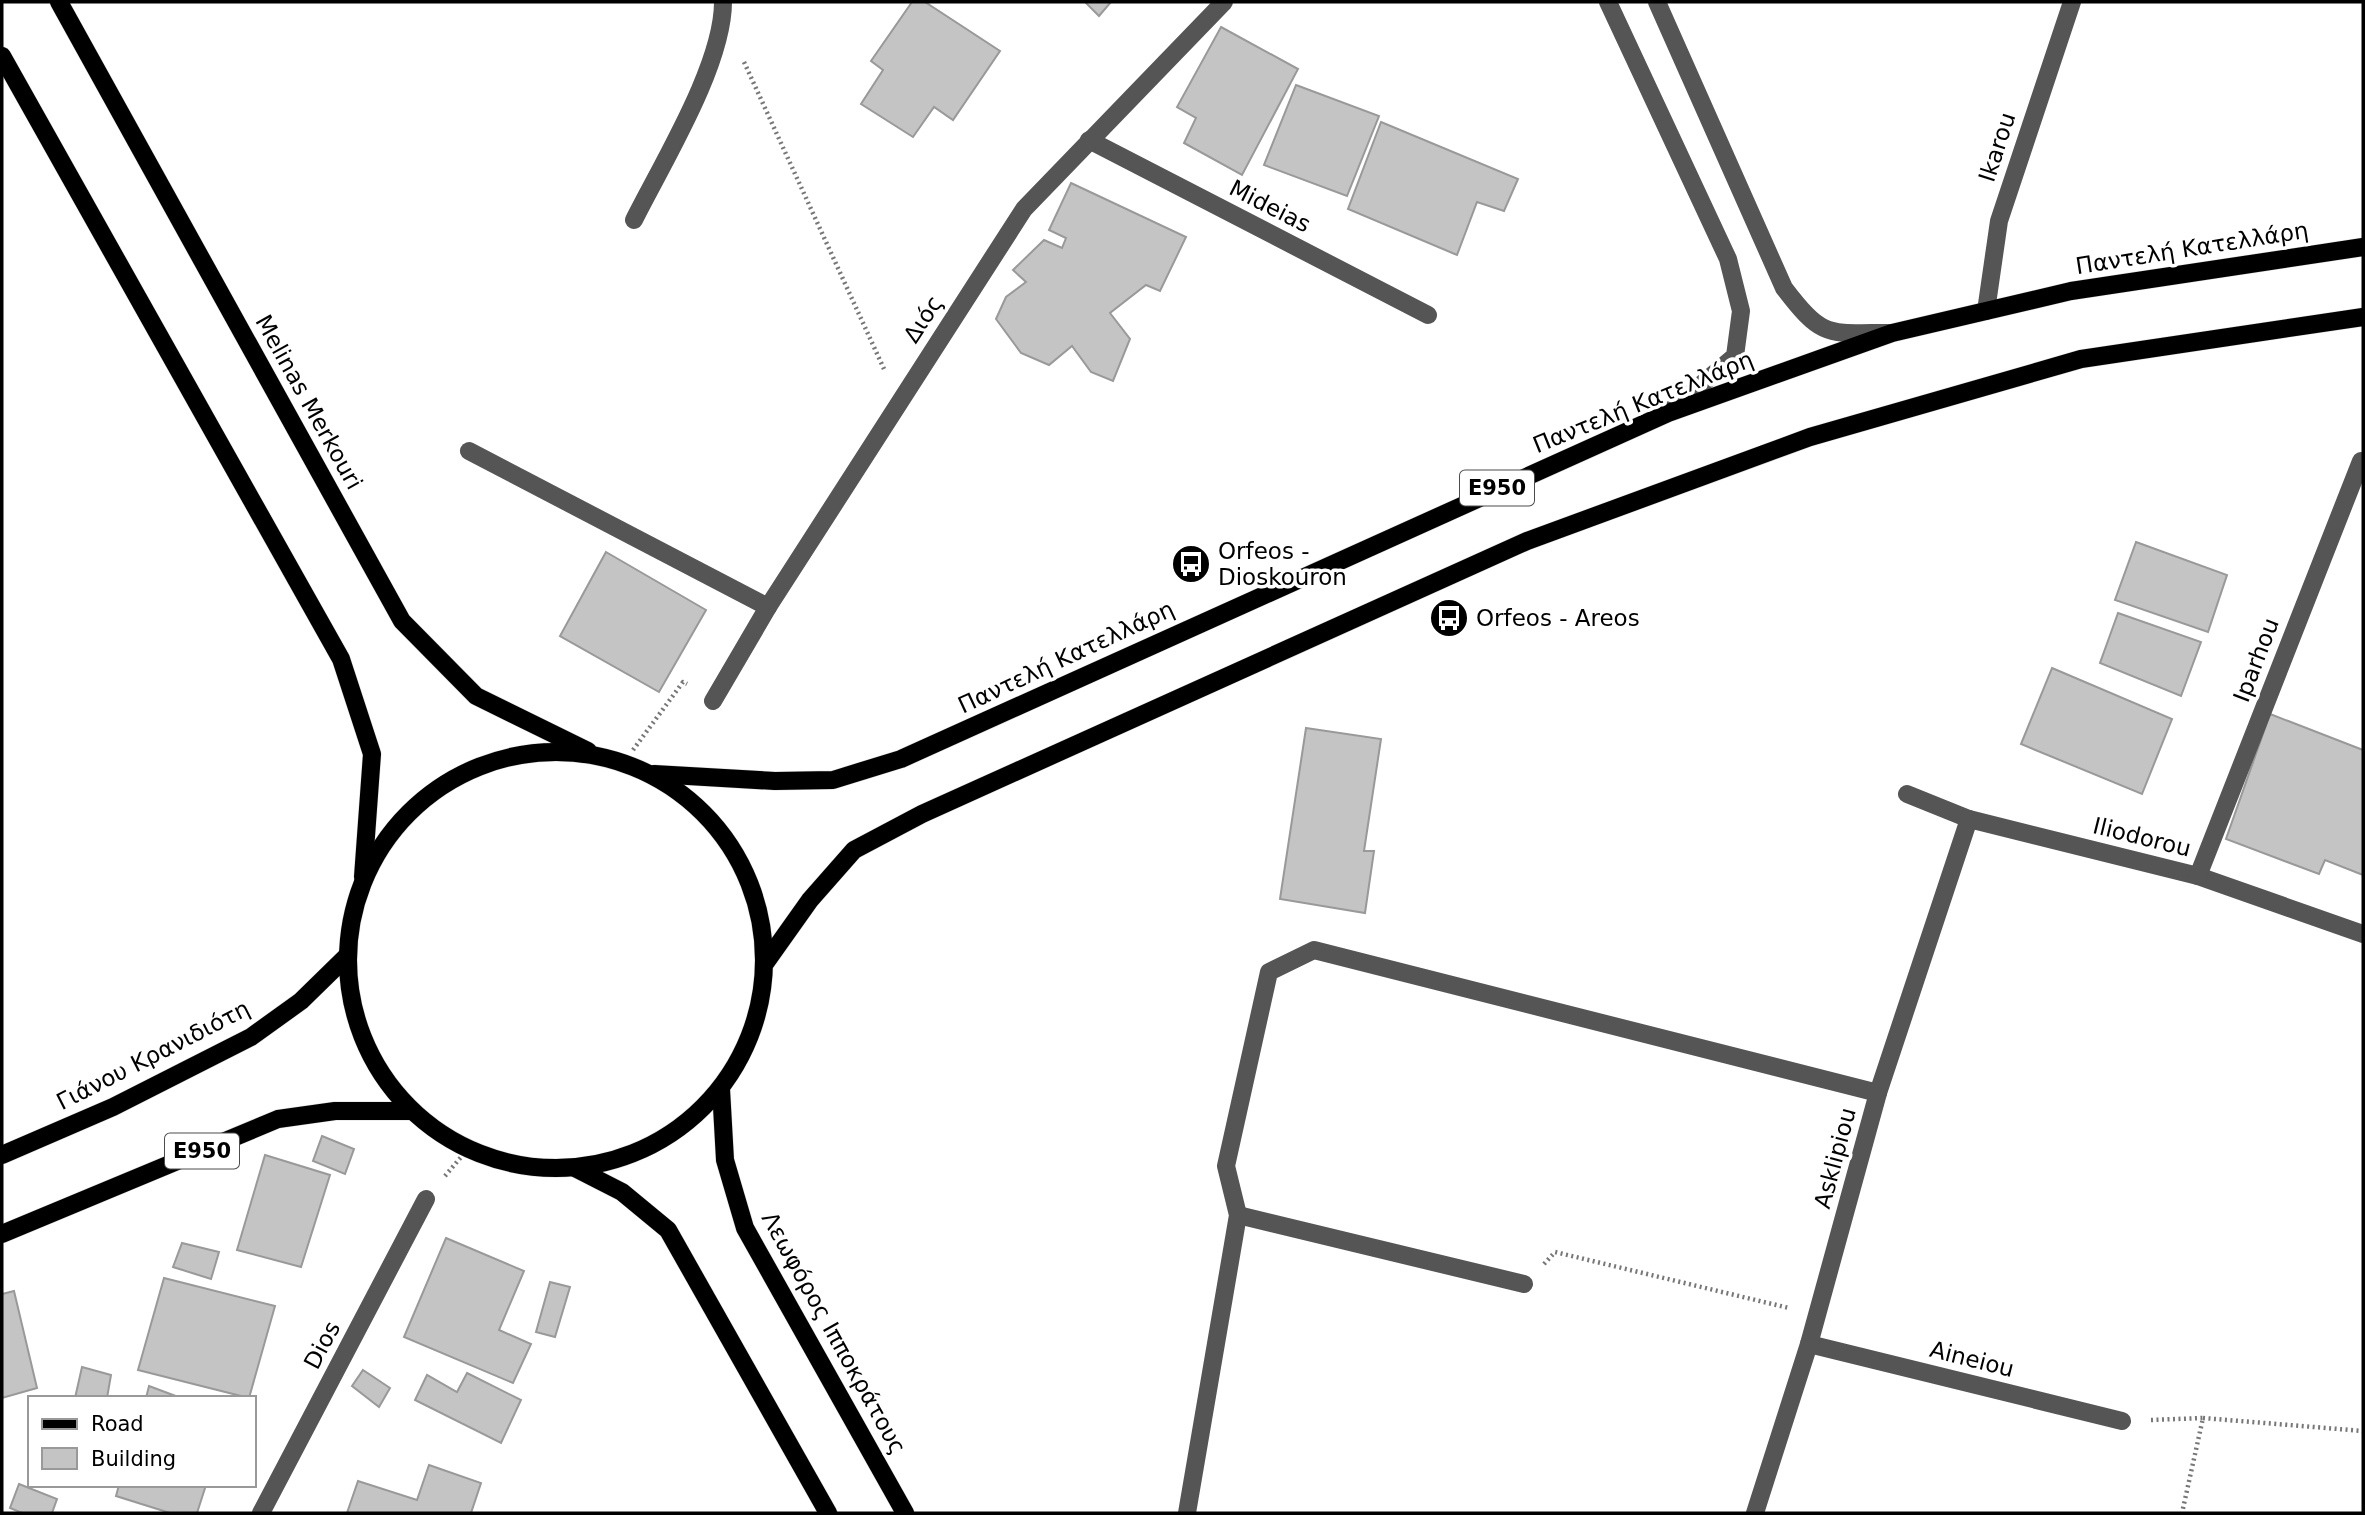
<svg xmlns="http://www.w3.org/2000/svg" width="2365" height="1515" font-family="'DejaVu Sans',sans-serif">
	<rect width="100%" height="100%" fill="#fff"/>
	<g fill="#c4c4c4" stroke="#999" stroke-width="2">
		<path d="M 912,2 L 925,2 L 1000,51 L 953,120 L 934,107 L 913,137 L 861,104 L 883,70 L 871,61 Z"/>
		<path d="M 1085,2 L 1111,2 L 1099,16 Z"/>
		<path d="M 1221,27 L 1298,69 L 1242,175 L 1184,143 L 1196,118 L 1177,107 Z"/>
		<path d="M 1296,85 L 1379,116 L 1347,196 L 1264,165 Z"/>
		<path d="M 1381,122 L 1518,179 L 1504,211 L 1477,202 L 1457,255 L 1348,209 Z"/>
		<path d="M 1071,183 L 1186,237 L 1160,291 L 1146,285 L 1110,313 L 1130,339 L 1113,381 L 1091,372 L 1072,346 L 1049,365 L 1021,353 L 996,319 L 1006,297 L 1026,282 L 1013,270 L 1044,240 L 1062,248 L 1066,238 L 1049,230 Z"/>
		<path d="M 2136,542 L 2227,575 L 2208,632 L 2115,600 Z"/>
		<path d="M 606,552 L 706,610 L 659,692 L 560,636 Z"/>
		<path d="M 2118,613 L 2201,642 L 2181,696 L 2100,663 Z"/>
		<path d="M 2052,668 L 2172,719 L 2142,794 L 2021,744 Z"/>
		<path d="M 2270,714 L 2363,750 L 2363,875 L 2325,860 L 2319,874 L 2226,839 Z"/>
		<path d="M 1306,728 L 1381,739 L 1364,851 L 1374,851 L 1365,913 L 1280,899 Z"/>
		<path d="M 322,1136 L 354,1149 L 345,1174 L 313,1161 Z"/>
		<path d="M 265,1155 L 330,1175 L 301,1267 L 237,1250 Z"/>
		<path d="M 446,1238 L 524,1271 L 499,1330 L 531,1344 L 513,1383 L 404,1337 Z"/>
		<path d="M 182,1243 L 219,1252 L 211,1279 L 173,1267 Z"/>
		<path d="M 164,1278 L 275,1306 L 249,1398 L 138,1370 Z"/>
		<path d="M 550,1282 L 570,1287 L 555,1337 L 536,1332 Z"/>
		<path d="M 14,1291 L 37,1388 L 2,1398 L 2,1294 Z"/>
		<path d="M 82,1367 L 111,1375 L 107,1398 L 75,1398 Z"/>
		<path d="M 363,1370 L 390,1388 L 379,1407 L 352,1386 Z"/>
		<path d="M 467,1373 L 521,1400 L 501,1443 L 415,1400 L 427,1375 L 457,1392 Z"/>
		<path d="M 149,1386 L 181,1398 L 146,1398 Z"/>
		<path d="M 429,1465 L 481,1483 L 471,1513 L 347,1513 L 358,1481 L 417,1500 Z"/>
		<path d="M 19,1484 L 57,1499 L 52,1513 L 22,1513 L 10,1508 Z"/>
		<path d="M 119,1485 L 206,1485 L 197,1513 L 170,1513 L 116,1496 Z"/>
	</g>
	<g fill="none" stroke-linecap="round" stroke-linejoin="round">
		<defs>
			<g id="major">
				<path d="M 59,2 L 402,621 L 476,696 L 588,751"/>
				<path d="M 2,56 L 341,659 L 372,754 L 363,877"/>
				<circle cx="556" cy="960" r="208"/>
				<path d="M 654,774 L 775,781 L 833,780 L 901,759 L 1668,413 L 1892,333 L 2071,291 L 2363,247"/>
				<path d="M 766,962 L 810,900 L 854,850 L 922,814 L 1527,541 L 1810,437 L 2081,359 L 2363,317"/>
				<path d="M 721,1089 L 725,1160 L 745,1228 L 905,1513"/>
				<path d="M 2,1155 L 113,1107 L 251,1037 L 301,1001 L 347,956"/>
				<path d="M 575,1168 L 622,1192 L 668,1230 L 828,1513"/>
				<path d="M 2,1234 L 278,1119 L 335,1111 L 411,1111"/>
			</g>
		</defs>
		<use href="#major" stroke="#dbdbdb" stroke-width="19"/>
		<g stroke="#777" stroke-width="4.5" stroke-dasharray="2 3.5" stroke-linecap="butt">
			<path d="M 744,62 L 884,369"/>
			<path d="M 633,750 L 683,682 L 687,684"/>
			<path d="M 445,1176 L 467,1150"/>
			<path d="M 1544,1264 L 1555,1252 L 1789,1308"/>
			<path d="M 2203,1418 L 2363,1431"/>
			<path d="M 2151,1420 L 2203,1418 L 2182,1513"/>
		</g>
		<g stroke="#555" stroke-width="18">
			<path d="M 1608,2 L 1728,259 L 1741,311 L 1735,356 L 1670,411"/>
			<path d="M 1657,2 L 1784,288 C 1823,339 1827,333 1889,333"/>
			<path d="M 1089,140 L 1428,315"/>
			<path d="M 634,220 C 663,162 723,65 723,2"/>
			<path d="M 1986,311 L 1999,221 L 2072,2"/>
			<path d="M 469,451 L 768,607"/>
			<path d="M 713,701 L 768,607 L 1024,209 L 1224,2"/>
			<path d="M 1907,794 L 1969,819 L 2198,876 L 2363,934"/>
			<path d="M 2198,876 L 2361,461"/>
			<path d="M 1238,1215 L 1524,1284"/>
			<path d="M 1809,1344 L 2122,1421"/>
			<path d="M 261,1513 L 426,1199"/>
			<path d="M 1187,1513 L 1238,1215 L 1226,1166 L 1269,972 L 1314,950 L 1878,1093"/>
			<path d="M 1755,1513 L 1809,1344 L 1878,1093 L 1969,819"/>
		</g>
		<use href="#major" stroke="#000" stroke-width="18"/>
	</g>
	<defs>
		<symbol id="bus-disc" viewBox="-11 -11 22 22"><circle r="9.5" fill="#000" stroke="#fff"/><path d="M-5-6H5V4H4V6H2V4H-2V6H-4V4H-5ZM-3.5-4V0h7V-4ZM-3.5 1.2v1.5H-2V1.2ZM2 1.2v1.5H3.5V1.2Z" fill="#fff"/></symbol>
	</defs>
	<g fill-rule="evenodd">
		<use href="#bus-disc" x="1169" y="542" width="44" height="44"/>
		<use href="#bus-disc" x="1427" y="596" width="44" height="44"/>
	</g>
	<g text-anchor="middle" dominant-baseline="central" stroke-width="7" stroke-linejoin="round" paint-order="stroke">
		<g fill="#fff" stroke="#4c4c4c" stroke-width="2">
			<rect x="1460" y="470.5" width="74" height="35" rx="5"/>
			<rect x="165" y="1133.5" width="74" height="35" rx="5"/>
		</g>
		<g font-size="21" font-weight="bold" fill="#000">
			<text x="1497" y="488">E950</text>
			<text x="202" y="1151">E950</text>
		</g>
		<g font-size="23" fill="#000" stroke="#fff">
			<text transform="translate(1997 147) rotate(-72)">Ikarou</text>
			<text transform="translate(1270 206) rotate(27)">Mideias</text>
			<text transform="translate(2192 248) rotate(-9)">Παντελή Κατελλάρη</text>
			<text transform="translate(923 319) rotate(-57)">Διός</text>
			<text transform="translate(309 402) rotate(61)">Melinas Merkouri</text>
			<text transform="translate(1643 402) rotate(-22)">Παντελή Κατελλάρη</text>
			<text transform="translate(1066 657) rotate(-25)">Παντελή Κατελλάρη</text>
			<text transform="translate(2256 660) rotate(-69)">Iparhou</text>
			<text transform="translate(2142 837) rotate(14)">Iliodorou</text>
			<text transform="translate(153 1055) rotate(-27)">Γιάνου Κρανιδιότη</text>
			<text transform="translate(1835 1158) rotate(-75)">Asklipiou</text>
			<text transform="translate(834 1333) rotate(61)">Λεωφόρος Ιπποκράτους</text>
			<text transform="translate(322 1345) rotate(-62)">Dios</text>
			<text transform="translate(1972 1359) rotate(14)">Aineiou</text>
		</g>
		<g font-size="23" fill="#000" stroke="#fff" text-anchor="start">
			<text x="1218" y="551">Orfeos -<tspan x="1218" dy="26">Dioskouron</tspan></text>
			<text x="1476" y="618">Orfeos - Areos</text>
		</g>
	</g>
	<rect width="2365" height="1515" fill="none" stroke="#000000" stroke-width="7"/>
	<rect x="28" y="1396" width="228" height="91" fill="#ffffff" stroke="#999999" stroke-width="2"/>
	<rect x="42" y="1419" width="35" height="10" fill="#000000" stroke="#999999" stroke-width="2"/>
	<text x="91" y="1431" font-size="21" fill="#000000">Road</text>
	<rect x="42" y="1448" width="35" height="21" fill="#c4c4c4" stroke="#999999" stroke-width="2"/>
	<text x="91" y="1466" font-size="21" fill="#000000">Building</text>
</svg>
